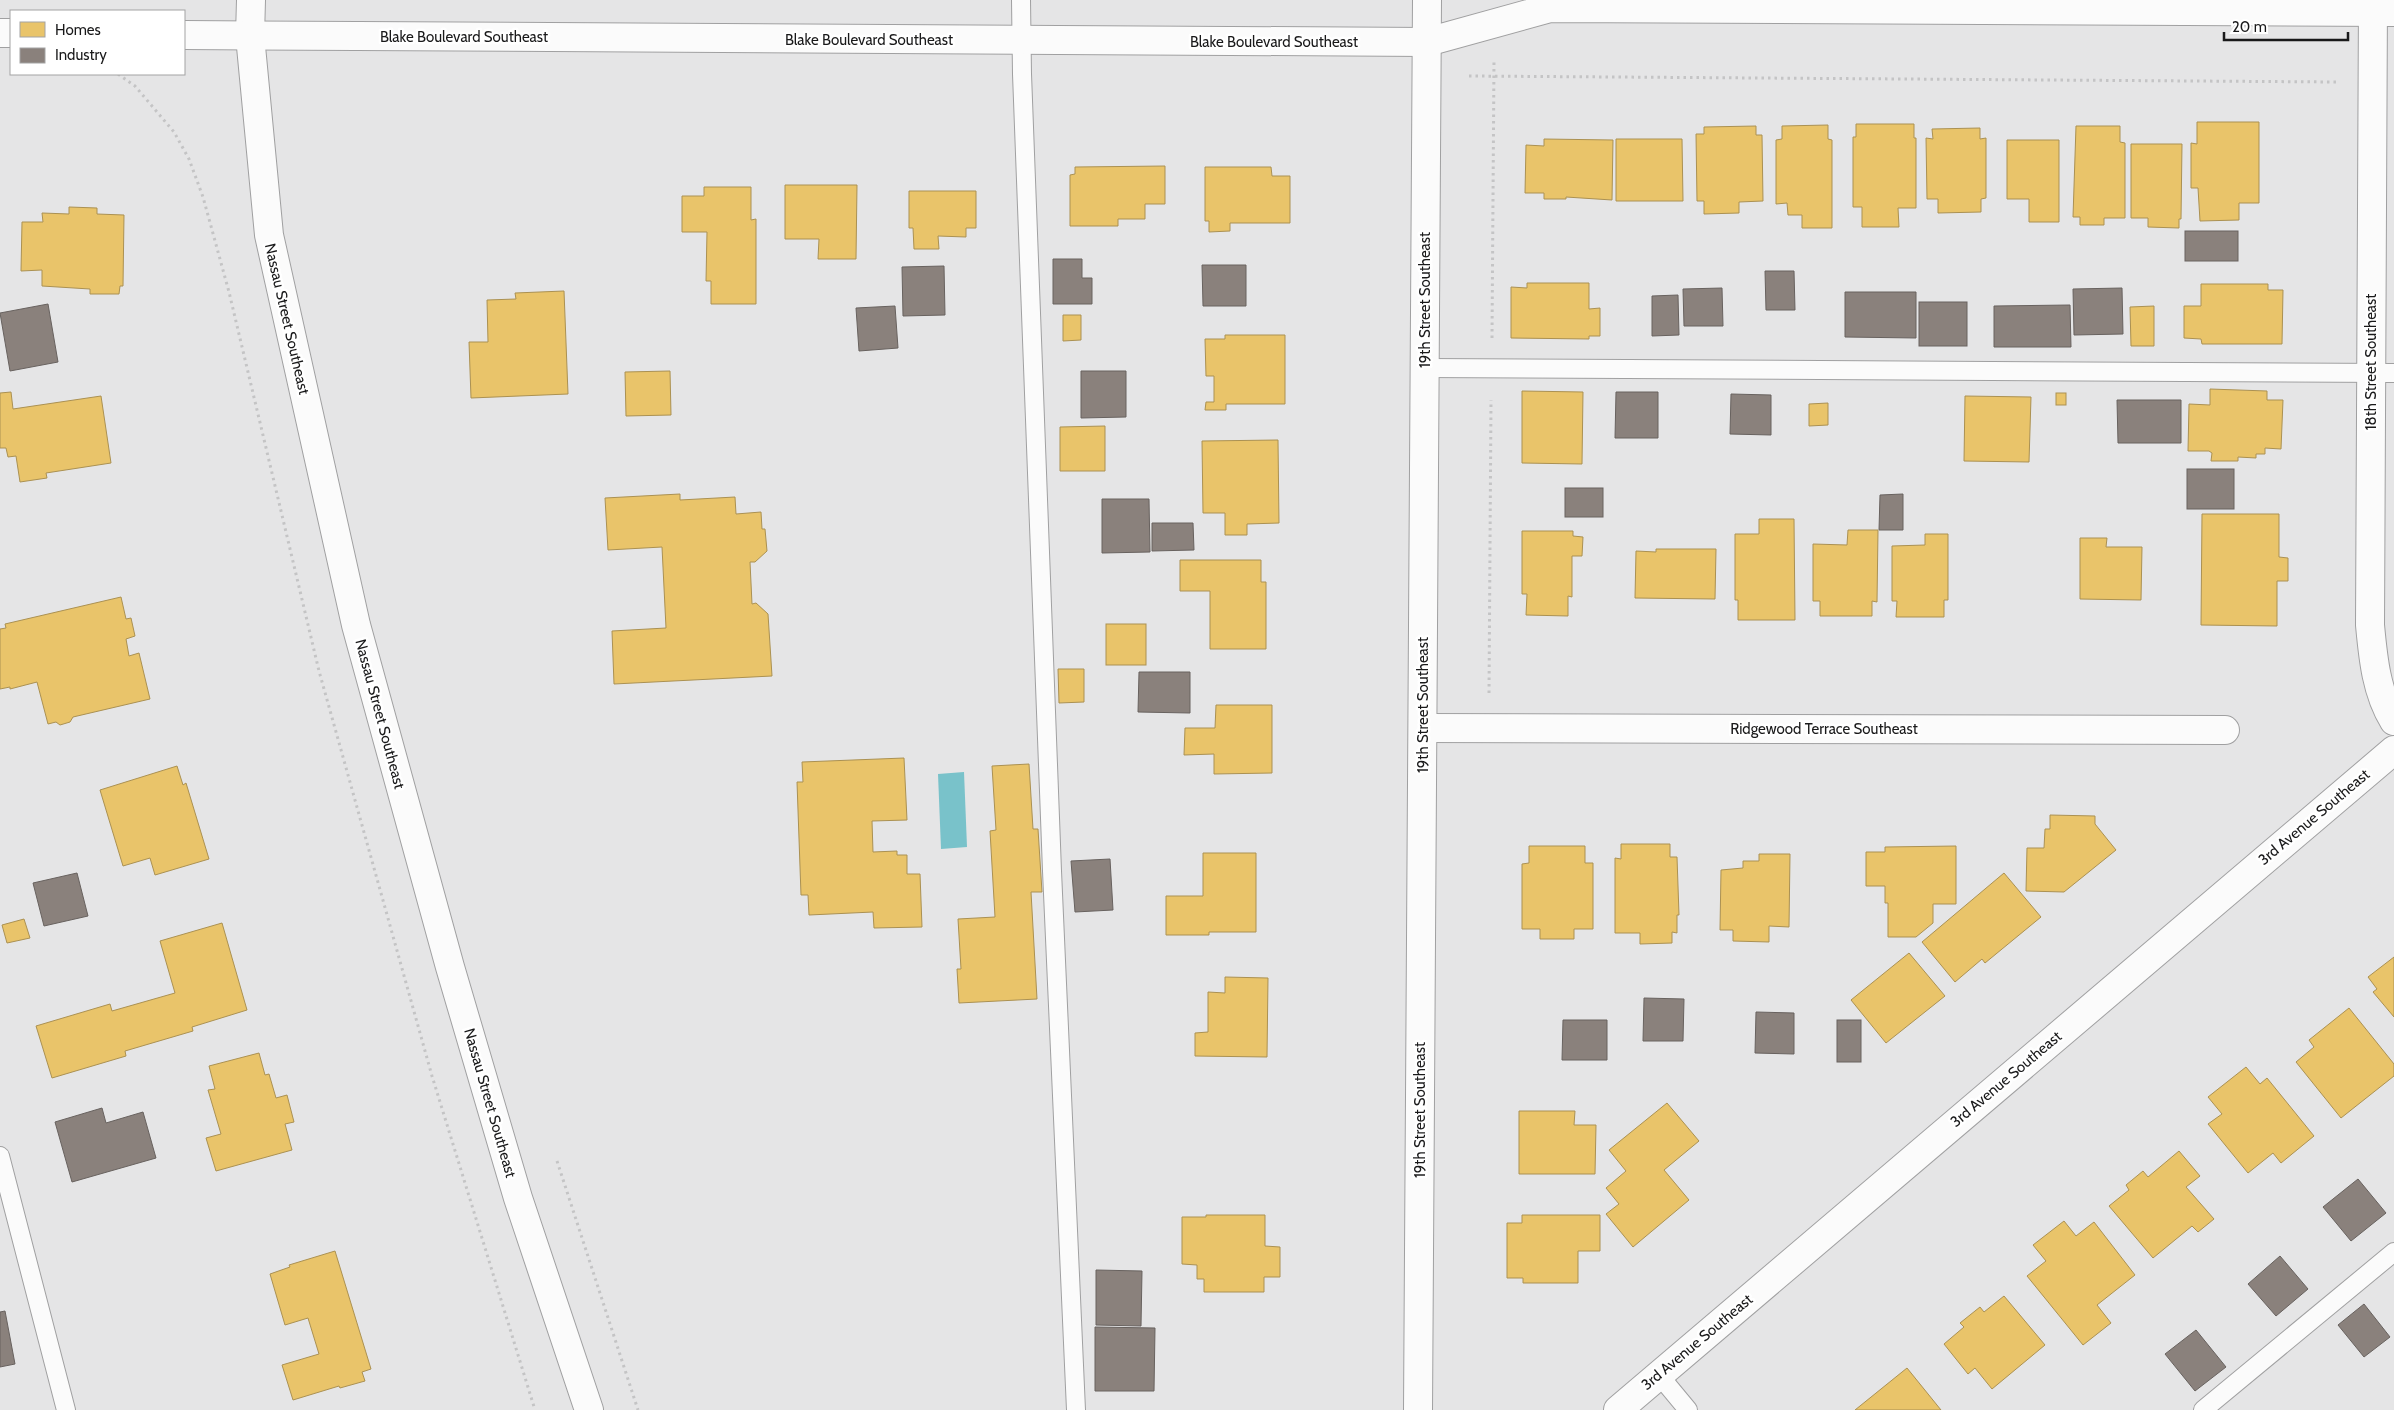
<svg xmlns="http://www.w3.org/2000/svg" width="2394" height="1410" font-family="Cabin,sans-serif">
	<rect width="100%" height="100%" fill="#e5e5e6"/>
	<path fill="#79c2ca" d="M 964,772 L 967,847 L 941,849 L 938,774 Z"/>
	<g fill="#e9c46a" stroke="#ab9152">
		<path d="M 2197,122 L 2259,122 L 2259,203 L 2239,203 L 2239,220 L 2200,221 L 2198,188 L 2191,188 L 2191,143 L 2197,144 Z"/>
		<path d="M 1856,124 L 1914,124 L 1914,138 L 1916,138 L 1916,208 L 1898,208 L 1899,227 L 1862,227 L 1862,207 L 1853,207 L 1853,137 L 1856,137 Z"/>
		<path d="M 1828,125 L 1828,139 L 1832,140 L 1832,228 L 1802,228 L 1802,215 L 1788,215 L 1787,203 L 1776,204 L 1776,140 L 1782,139 L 1782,126 Z"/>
		<path d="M 1756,126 L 1756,135 L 1762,135 L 1763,201 L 1739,202 L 1739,213 L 1704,214 L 1704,201 L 1697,201 L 1696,134 L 1704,134 L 1704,127 Z"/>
		<path d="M 2076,126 L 2120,126 L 2120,142 L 2125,143 L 2125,218 L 2104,218 L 2104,225 L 2080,225 L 2080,217 L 2073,217 Z"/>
		<path d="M 1980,128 L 1980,139 L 1986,138 L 1986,198 L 1981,199 L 1981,212 L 1938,213 L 1938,199 L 1927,199 L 1926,138 L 1933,139 L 1932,129 Z"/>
		<path d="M 1544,139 L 1613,140 L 1612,200 L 1566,197 L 1566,199 L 1544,199 L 1544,193 L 1525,193 L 1526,145 L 1544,146 Z"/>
		<path d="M 1616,139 L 1682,139 L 1683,201 L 1616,201 Z"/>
		<path d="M 2007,140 L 2059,140 L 2059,222 L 2029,222 L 2029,199 L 2007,199 Z"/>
		<path d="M 2131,144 L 2182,144 L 2181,219 L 2179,219 L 2179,228 L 2148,227 L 2148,218 L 2131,218 Z"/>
		<path d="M 1165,166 L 1165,204 L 1145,204 L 1145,219 L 1118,219 L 1118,226 L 1070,226 L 1070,175 L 1075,174 L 1075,167 Z"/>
		<path d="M 1205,167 L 1271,167 L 1272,176 L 1290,176 L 1290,223 L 1230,223 L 1230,231 L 1209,232 L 1209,221 L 1205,221 Z"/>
		<path d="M 785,185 L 857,185 L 856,259 L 818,259 L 819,239 L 785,239 Z"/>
		<path d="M 704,187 L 751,187 L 751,220 L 756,219 L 756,304 L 711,304 L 711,281 L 706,281 L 707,232 L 682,232 L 682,196 L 704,196 Z"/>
		<path d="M 909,191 L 976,191 L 976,228 L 966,228 L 966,237 L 938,236 L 939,249 L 914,249 L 913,228 L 909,228 Z"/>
		<path d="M 69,207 L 97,208 L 97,214 L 124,215 L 123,286 L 120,286 L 119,294 L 90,294 L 90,289 L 42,286 L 42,270 L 21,271 L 22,222 L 43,222 L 42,213 L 69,214 Z"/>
		<path d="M 1527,283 L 1589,283 L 1589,309 L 1600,308 L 1600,336 L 1589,336 L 1589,339 L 1511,338 L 1511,287 L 1527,288 Z"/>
		<path d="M 2201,284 L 2268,284 L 2268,290 L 2283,290 L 2282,344 L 2202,344 L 2201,339 L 2184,338 L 2184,306 L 2201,306 Z"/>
		<path d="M 564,291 L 568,394 L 471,398 L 469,342 L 488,342 L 487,300 L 516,299 L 515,293 Z"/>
		<path d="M 2154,306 L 2154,346 L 2131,346 L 2130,307 Z"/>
		<path d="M 1063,315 L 1081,315 L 1081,340 L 1063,341 Z"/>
		<path d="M 1225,335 L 1285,335 L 1285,404 L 1226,404 L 1226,410 L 1205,410 L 1206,402 L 1214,402 L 1214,376 L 1206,376 L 1205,339 L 1225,339 Z"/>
		<path d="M 670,371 L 671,415 L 626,416 L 625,372 Z"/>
		<path d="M 2210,389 L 2267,391 L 2267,400 L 2283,400 L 2281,449 L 2265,448 L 2265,454 L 2256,454 L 2256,458 L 2238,457 L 2238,461 L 2211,461 L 2212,453 L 2209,451 L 2188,451 L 2189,404 L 2210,405 Z"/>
		<path d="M 1522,391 L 1583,392 L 1582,464 L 1522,463 Z"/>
		<path d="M 11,392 L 13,409 L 101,396 L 111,463 L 46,473 L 47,478 L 20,482 L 16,456 L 8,457 L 6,448 L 0,448 L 0,393 Z"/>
		<rect x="2056" y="393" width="10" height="12"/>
		<path d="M 1965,396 L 2031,397 L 2029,462 L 1964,461 Z"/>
		<path d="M 1828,403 L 1828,425 L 1809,426 L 1809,404 Z"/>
		<path d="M 1105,426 L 1105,471 L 1060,471 L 1060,427 Z"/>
		<path d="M 1278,440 L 1279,523 L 1247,524 L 1247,535 L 1225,535 L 1225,513 L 1203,513 L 1202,441 Z"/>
		<path d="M 680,494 L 680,500 L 735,497 L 736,514 L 761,512 L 762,529 L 765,529 L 767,551 L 755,562 L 750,562 L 752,604 L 756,603 L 768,614 L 772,676 L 614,684 L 612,631 L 666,628 L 662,547 L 608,550 L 605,498 Z"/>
		<path d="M 2202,514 L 2279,514 L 2279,557 L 2288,558 L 2288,581 L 2277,581 L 2277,626 L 2201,625 Z"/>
		<path d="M 1759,519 L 1794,519 L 1795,620 L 1738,620 L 1738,600 L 1735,600 L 1735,534 L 1759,534 Z"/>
		<path d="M 1848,530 L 1878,530 L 1877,602 L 1872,601 L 1872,616 L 1820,616 L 1820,601 L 1813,601 L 1813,544 L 1847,545 Z"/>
		<path d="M 1522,531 L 1573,531 L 1573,536 L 1583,537 L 1582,556 L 1572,556 L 1572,597 L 1568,596 L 1568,616 L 1526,615 L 1527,594 L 1522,594 Z"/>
		<path d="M 1925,534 L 1948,534 L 1948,600 L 1944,600 L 1944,617 L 1896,617 L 1897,601 L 1892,601 L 1892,546 L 1925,545 Z"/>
		<path d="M 2080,538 L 2107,538 L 2106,547 L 2142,547 L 2141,600 L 2080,599 Z"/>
		<path d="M 1656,549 L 1716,549 L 1715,599 L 1635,598 L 1636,551 L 1656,552 Z"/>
		<path d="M 1180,560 L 1261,560 L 1261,582 L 1266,582 L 1266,649 L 1210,649 L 1210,591 L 1180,591 Z"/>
		<path d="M 121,597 L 126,619 L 131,618 L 135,636 L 126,639 L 129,656 L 139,653 L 150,699 L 73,717 L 70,722 L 60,725 L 56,722 L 48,724 L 37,682 L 10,689 L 10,687 L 0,689 L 0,629 L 6,628 L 5,624 Z"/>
		<rect x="1106" y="624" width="40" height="41"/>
		<path d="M 1058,669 L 1084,669 L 1084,702 L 1059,703 Z"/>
		<path d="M 1216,705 L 1272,705 L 1272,773 L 1214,774 L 1214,754 L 1184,755 L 1185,728 L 1215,728 Z"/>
		<path d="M 904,758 L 907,820 L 872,821 L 873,852 L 897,851 L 897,855 L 907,855 L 907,874 L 920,874 L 922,927 L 874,928 L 873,912 L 809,915 L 808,895 L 801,895 L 797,782 L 803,782 L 802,762 Z"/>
		<path d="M 1029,764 L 1033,829 L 1038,829 L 1042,892 L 1031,892 L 1037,999 L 959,1003 L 957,969 L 961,969 L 958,919 L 995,917 L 990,831 L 996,830 L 992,766 Z"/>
		<path d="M 177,766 L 183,785 L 186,783 L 209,859 L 155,875 L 150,858 L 123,866 L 100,790 Z"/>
		<path d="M 2050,815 L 2095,816 L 2095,824 L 2116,850 L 2064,892 L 2026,891 L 2027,848 L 2044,848 L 2045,829 L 2050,829 Z"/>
		<path d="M 1621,844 L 1670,844 L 1670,857 L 1677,857 L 1679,915 L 1677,915 L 1677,933 L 1672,932 L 1672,943 L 1640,944 L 1640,933 L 1615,933 L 1615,858 L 1621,859 Z"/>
		<path d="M 1529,846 L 1585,846 L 1585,863 L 1593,863 L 1593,929 L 1574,929 L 1574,939 L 1540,939 L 1540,929 L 1522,929 L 1522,864 L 1529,863 Z"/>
		<path d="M 1956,846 L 1956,904 L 1933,904 L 1933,923 L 1916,937 L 1888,937 L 1888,903 L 1885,903 L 1885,886 L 1866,886 L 1866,852 L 1885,852 L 1885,847 Z"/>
		<path d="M 1203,853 L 1256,853 L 1256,932 L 1209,932 L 1209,935 L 1166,935 L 1166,896 L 1203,896 Z"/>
		<path d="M 1759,854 L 1790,854 L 1789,927 L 1769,926 L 1769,942 L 1733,941 L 1733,930 L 1720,930 L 1721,870 L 1743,868 L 1743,861 L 1759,861 Z"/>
		<path d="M 2004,873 L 2041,917 L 1985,963 L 1982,959 L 1955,982 L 1922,942 Z"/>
		<path d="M 24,919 L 30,938 L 7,943 L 2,925 Z"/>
		<path d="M 222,923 L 247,1010 L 192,1027 L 193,1031 L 125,1051 L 126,1056 L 52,1078 L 36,1026 L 110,1004 L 112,1011 L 175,993 L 160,941 Z"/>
		<path d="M 1909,953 L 1945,996 L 1886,1043 L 1851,1000 Z"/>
		<path d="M 2394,957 L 2394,1017 L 2373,992 L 2377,989 L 2368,977 Z"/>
		<path d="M 1225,977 L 1268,978 L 1267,1057 L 1195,1056 L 1195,1033 L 1208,1032 L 1208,992 L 1225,993 Z"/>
		<path d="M 2349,1008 L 2394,1064 L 2394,1076 L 2341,1118 L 2296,1062 L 2314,1047 L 2309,1040 Z"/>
		<path d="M 259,1053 L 265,1075 L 269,1074 L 276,1098 L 287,1095 L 294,1122 L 285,1124 L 292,1150 L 216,1171 L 206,1138 L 221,1134 L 208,1090 L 215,1089 L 209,1066 Z"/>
		<path d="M 2246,1067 L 2260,1084 L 2267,1078 L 2314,1136 L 2281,1163 L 2273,1153 L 2248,1173 L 2208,1124 L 2222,1114 L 2208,1097 Z"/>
		<path d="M 1667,1103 L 1699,1141 L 1664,1170 L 1689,1200 L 1633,1247 L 1606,1214 L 1619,1204 L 1606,1188 L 1626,1171 L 1609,1150 Z"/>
		<path d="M 1519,1111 L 1575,1111 L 1574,1125 L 1596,1125 L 1595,1174 L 1519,1174 Z"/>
		<path d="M 2179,1151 L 2200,1176 L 2186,1187 L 2214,1219 L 2198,1232 L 2192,1226 L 2153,1258 L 2109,1206 L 2129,1190 L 2126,1185 L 2143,1171 L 2148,1177 Z"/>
		<path d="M 1206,1215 L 1265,1215 L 1265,1246 L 1280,1247 L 1280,1277 L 1264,1277 L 1264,1292 L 1204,1292 L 1204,1279 L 1197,1279 L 1197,1265 L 1182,1264 L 1182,1217 L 1206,1217 Z"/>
		<path d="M 1522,1215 L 1600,1215 L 1600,1251 L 1578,1251 L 1578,1283 L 1523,1283 L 1523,1278 L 1507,1278 L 1507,1223 L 1522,1223 Z"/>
		<path d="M 2064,1221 L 2076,1236 L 2094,1222 L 2135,1275 L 2097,1305 L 2111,1323 L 2083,1345 L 2027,1276 L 2046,1261 L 2033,1245 Z"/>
		<path d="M 335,1251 L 371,1369 L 362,1372 L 365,1381 L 340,1388 L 339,1386 L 293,1400 L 282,1365 L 319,1354 L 308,1318 L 285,1325 L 270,1274 L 290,1267 L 289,1265 Z"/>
		<path d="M 2004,1296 L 2045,1345 L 1992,1389 L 1975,1368 L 1968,1374 L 1944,1344 L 1964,1327 L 1960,1323 L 1980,1307 L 1984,1312 Z"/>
		<path d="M 1907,1368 L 1941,1410 L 1855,1410 Z"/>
	</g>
	<g fill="#8a817c" stroke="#68625f">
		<rect x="2185" y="231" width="53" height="30"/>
		<path d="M 1053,259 L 1082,259 L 1082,278 L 1092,278 L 1092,304 L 1053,304 Z"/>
		<path d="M 1202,265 L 1246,265 L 1246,306 L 1203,306 Z"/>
		<path d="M 944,266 L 945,315 L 903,316 L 902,267 Z"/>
		<path d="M 1765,271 L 1794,271 L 1795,310 L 1766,310 Z"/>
		<path d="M 1722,288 L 1723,326 L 1684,326 L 1683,289 Z"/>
		<path d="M 2122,288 L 2123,334 L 2074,335 L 2073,289 Z"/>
		<path d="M 1845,292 L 1916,292 L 1916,338 L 1845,337 Z"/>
		<path d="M 1678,295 L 1679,335 L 1652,336 L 1652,296 Z"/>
		<rect x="1919" y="302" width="48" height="44"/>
		<path d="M 48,304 L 58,362 L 10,371 L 0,313 Z"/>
		<path d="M 2070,305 L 2071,347 L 1994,347 L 1994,306 Z"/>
		<path d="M 895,306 L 898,348 L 859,351 L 856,308 Z"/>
		<path d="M 1081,371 L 1126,371 L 1126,417 L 1081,418 Z"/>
		<path d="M 1616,392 L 1658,392 L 1658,438 L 1615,438 Z"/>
		<path d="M 1731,394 L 1771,395 L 1771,435 L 1730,434 Z"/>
		<path d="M 2117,400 L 2181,400 L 2181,443 L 2118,443 Z"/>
		<rect x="2187" y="469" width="47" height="40"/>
		<rect x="1565" y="488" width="38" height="29"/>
		<path d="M 1903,494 L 1903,530 L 1879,530 L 1880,495 Z"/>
		<path d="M 1102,499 L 1149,499 L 1150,552 L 1102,553 Z"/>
		<path d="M 1152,523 L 1193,523 L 1194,550 L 1152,551 Z"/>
		<path d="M 1139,672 L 1190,672 L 1190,713 L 1138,712 Z"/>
		<path d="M 1110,859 L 1113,910 L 1075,912 L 1071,861 Z"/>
		<path d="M 77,873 L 88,916 L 44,926 L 33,883 Z"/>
		<path d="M 1644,998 L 1684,999 L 1683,1041 L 1643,1041 Z"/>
		<path d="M 1756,1012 L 1794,1013 L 1794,1054 L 1755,1053 Z"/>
		<path d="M 1563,1020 L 1607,1020 L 1607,1060 L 1562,1060 Z"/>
		<rect x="1837" y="1020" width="24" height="42"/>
		<path d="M 102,1108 L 106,1123 L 143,1112 L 156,1158 L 72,1182 L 55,1122 Z"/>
		<path d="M 2358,1179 L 2386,1213 L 2351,1241 L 2323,1207 Z"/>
		<path d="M 2280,1256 L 2308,1289 L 2276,1316 L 2248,1284 Z"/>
		<path d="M 1096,1270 L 1142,1271 L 1141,1326 L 1096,1325 Z"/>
		<path d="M 2364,1304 L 2390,1337 L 2364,1357 L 2338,1325 Z"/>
		<path d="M 5,1311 L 15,1364 L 0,1367 L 0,1312 Z"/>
		<path d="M 1095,1327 L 1155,1328 L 1154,1391 L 1095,1391 Z"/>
		<path d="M 2196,1330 L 2226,1367 L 2195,1391 L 2165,1354 Z"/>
	</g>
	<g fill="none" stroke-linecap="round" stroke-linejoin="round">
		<defs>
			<g id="lane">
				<path d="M 1021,0 L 1022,74 L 1052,871 L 1076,1410"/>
				<path d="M 1425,368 L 2394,373"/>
				<path d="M 0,1156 L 66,1410"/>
				<path d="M 1659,1375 L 1688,1410"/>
				<path d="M 2203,1410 L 2394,1252"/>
			</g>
			<g id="street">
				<path d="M 251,0 L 250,36 L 269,235 L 356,625 L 450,967 L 518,1198 L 589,1410"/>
				<path d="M 2373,0 L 2370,625 C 2373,657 2376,692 2394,721"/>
				<path d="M 1423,728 L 2225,730"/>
			</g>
			<g id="secondary">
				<path d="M 0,33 L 11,33"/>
				<path d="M 184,35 L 1427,42 L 1550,8 L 2394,12"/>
				<path d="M 1418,1410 L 1427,0"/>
				<path d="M 1618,1410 L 2394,750"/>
			</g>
		</defs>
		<use href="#lane" stroke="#a0a0a1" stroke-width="20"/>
		<use href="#street" stroke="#a0a0a1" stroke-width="30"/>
		<use href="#secondary" stroke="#a0a0a1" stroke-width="30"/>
		<g stroke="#c4c4c5" stroke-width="3" stroke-dasharray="2.5 4" stroke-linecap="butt">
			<path d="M 118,74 L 135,86 L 174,132 L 189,159 L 203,197 L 229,292 L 319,671 L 432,1076 L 535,1410"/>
			<path d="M 1469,76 L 2338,82"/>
			<path d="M 1492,338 L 1494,60"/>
			<path d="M 1489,693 L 1491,400"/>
			<path d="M 557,1161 L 638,1410"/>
		</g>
		<use href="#lane" stroke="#fbfbfb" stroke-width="18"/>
		<use href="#street" stroke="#fbfbfb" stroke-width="28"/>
		<use href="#secondary" stroke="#fbfbfb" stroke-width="28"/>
	</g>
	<g text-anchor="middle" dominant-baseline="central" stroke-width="5" stroke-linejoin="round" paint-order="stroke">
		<g font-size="15" fill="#19191a" stroke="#fff">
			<text x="464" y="37">Blake Boulevard Southeast</text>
			<text x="869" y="40">Blake Boulevard Southeast</text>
			<text x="1274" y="42">Blake Boulevard Southeast</text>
			<text transform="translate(1425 300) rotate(-90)">19th Street Southeast</text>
			<text transform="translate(287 319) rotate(77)">Nassau Street Southeast</text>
			<text transform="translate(2371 362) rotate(-90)">18th Street Southeast</text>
			<text transform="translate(1423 705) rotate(-90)">19th Street Southeast</text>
			<text transform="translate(380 714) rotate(75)">Nassau Street Southeast</text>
			<text x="1824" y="729">Ridgewood Terrace Southeast</text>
			<text transform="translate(2314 817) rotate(-40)">3rd Avenue Southeast</text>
			<text transform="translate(2006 1079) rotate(-40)">3rd Avenue Southeast</text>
			<text transform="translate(490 1103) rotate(74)">Nassau Street Southeast</text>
			<text transform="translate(1420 1110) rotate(-90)">19th Street Southeast</text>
			<text transform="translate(1697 1342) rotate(-40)">3rd Avenue Southeast</text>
		</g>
	</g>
	<rect x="10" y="10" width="175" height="65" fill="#ffffff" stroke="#a3a3a3"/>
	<rect x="20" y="22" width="25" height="15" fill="#e9c46a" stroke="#a3a3a3"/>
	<text x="55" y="35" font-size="15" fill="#19191a">Homes</text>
	<rect x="20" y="48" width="25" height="15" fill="#8a817c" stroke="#a3a3a3"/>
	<text x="55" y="60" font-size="15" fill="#19191a">Industry</text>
	<path d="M2224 32v8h124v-8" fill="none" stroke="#19191a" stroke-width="2.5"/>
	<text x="2232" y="32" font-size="15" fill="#19191a" stroke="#ffffff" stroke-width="4" paint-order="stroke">20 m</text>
</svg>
